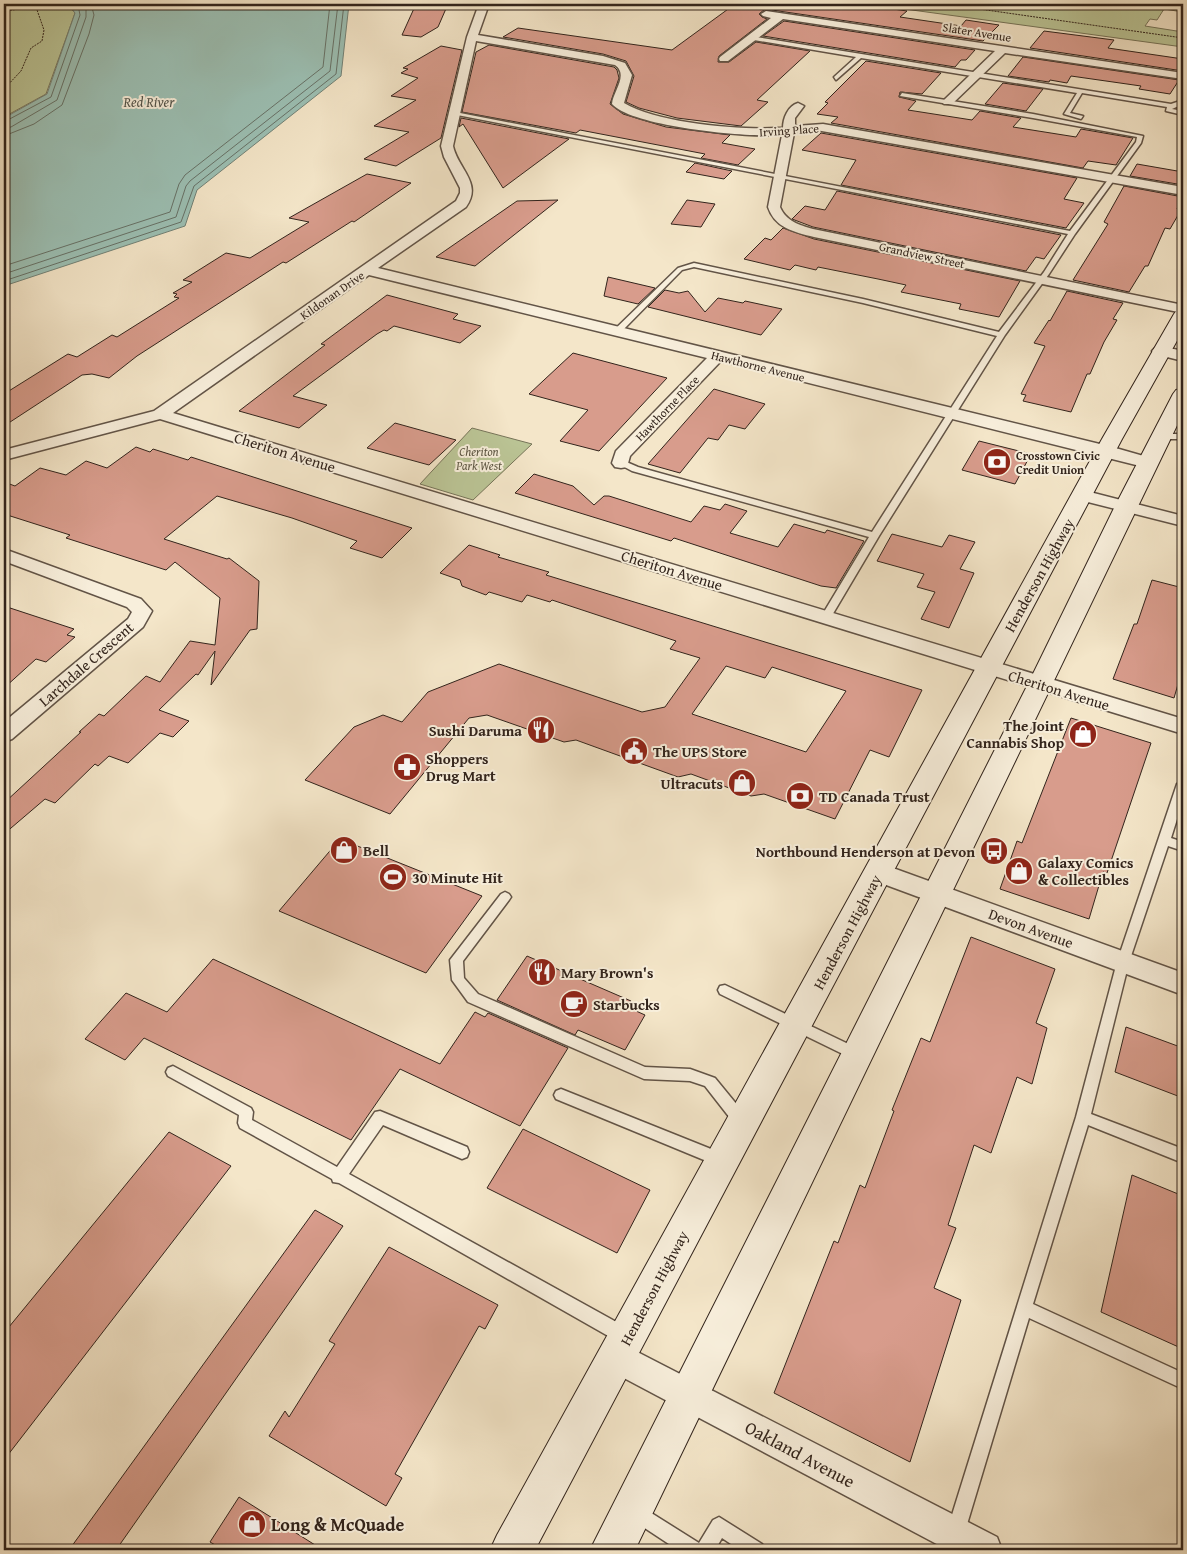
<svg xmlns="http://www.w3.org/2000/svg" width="1187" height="1554" font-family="'Gentium Book Plus',serif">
	<rect width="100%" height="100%" fill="#f4e6c9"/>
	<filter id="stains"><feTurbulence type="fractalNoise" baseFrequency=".004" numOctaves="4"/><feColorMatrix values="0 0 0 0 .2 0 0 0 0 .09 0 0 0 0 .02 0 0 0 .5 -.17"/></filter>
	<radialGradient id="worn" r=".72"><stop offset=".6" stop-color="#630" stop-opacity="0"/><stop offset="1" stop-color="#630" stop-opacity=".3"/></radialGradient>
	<g fill="#bbc596" stroke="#767459">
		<path d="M 4,4 L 68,4 L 75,13 L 46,94 L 4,117 Z"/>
		<path d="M 868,4 L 1120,4 L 1135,6 L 1136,4 L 1183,4 L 1183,12 L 1164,9 L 1157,20 L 1150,19 L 1145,26 L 1183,32 L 1183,47 Z"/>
		<path d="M 472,428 L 532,444 L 473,500 L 420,484 Z"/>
	</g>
	<path fill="#9cc0b4" stroke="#728277" d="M 68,4 L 349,4 L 341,76 L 197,190 L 185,226 L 4,286 L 4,118 L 47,94 L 75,13 Z"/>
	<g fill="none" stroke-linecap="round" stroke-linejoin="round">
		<g stroke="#677268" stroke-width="1">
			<path d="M 4,122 L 51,97 L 80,15 L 79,10 L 74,4"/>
			<path d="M 4,128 L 11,127 L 57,100 L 86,17 L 86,10 L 82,4"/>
			<path d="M 4,136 L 34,124 L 62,105 L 89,34 L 94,15 L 91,4"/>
			<path d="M 4,266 L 170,212 L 179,184 L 185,175 L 323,67 L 330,4"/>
			<path d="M 4,274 L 176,217 L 186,186 L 190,181 L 330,71 L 338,4"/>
			<path d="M 4,281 L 181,222 L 194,186 L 336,74 L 344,4"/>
		</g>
	</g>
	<g fill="#d89c8c" stroke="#32241c" fill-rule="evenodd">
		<path d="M 416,4 L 448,4 L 438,27 L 421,37 L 402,35 Z"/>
		<path d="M 735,4 L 805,4 L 825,7 L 829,4 L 859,4 L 907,11 L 900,17 L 961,26 L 966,20 L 999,25 L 983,41 L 765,9 L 759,14 L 762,17 L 767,19 L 719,56 L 718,62 L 729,62 L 756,42 L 810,51 L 757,100 L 768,102 L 741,126 L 677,118 L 639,108 L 626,102 L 634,76 L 626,61 L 603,54 L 503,37 L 518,28 L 672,50 Z"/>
		<path d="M 784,21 L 975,50 L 966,60 L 961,60 L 955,67 L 763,36 Z"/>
		<path d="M 1044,31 L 1114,40 L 1108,48 L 1183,59 L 1183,71 L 1030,48 Z"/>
		<path d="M 489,45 L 614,67 L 617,70 L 619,78 L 610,104 L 623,114 L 666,127 L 730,135 L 722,143 L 755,149 L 738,165 L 701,158 L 705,154 L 580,130 L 576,133 L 462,112 L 476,52 Z"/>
		<path d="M 441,46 L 462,50 L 441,138 L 396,166 L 364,159 L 409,132 L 374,126 L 416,100 L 391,96 L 418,78 L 401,73 L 408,69 L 403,68 Z"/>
		<path d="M 1023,57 L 1179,80 L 1170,94 L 1139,89 L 1141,86 L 1071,76 L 1067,83 L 1050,80 L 1049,82 L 1008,76 Z"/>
		<path d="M 866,61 L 941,73 L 922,94 L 900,92 L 899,97 L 916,101 L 908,110 L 972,120 L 980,111 L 1021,118 L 1013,127 L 1076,137 L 1081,129 L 1133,138 L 1116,165 L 1088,161 L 1083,168 L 831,123 L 838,117 L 817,114 L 828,103 L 825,102 Z"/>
		<path d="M 1003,83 L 1043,89 L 1026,111 L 985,104 Z"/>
		<path d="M 461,118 L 569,139 L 503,188 L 463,124 L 459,127 Z"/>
		<path d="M 821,133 L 1077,178 L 1064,199 L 1084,203 L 1066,228 L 841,185 L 856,160 L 802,150 Z"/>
		<path d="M 695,163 L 732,171 L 724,179 L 686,172 Z"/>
		<path d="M 1137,164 L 1183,172 L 1183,185 L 1130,176 Z"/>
		<path d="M 367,174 L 411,183 L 354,222 L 352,221 L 286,263 L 283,262 L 182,327 L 137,356 L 109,378 L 92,374 L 82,375 L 4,426 L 4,394 L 68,354 L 77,357 L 112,335 L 117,337 L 179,298 L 174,297 L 177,294 L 173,293 L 192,282 L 183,280 L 226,253 L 250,258 L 309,222 L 289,218 Z"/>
		<path d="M 1124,186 L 1183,197 L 1177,209 L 1181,210 L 1170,229 L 1165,228 L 1148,266 L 1145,266 L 1129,292 L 1073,280 L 1108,224 L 1104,222 Z"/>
		<path d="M 837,191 L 1061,235 L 1044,259 L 1036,257 L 1026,271 L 813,227 L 792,219 L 805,206 L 825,210 Z"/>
		<path d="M 558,200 L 475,266 L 436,257 L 517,201 Z"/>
		<path d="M 687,200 L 715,204 L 701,227 L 671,224 Z"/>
		<path d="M 783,228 L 814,239 L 1020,281 L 999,317 L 959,309 L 961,304 L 901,292 L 906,285 L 878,279 L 818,267 L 816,270 L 795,265 L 790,270 L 744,259 L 765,238 L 771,240 Z"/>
		<path d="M 608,277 L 655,288 L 638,304 L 604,296 Z"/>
		<path d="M 665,290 L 679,293 L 688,291 L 705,312 L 718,298 L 743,303 L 745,301 L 782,309 L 761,335 L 648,307 Z"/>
		<path d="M 1067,291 L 1123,303 L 1113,319 L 1117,320 L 1104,342 L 1090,374 L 1087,374 L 1071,412 L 1023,401 L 1026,395 L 1021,394 L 1045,346 L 1034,343 L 1049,320 L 1050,321 Z"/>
		<path d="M 387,295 L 458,314 L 453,319 L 481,326 L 460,343 L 394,326 L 387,331 L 384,330 L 377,334 L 293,396 L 327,405 L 299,428 L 239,411 L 325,345 L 321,344 Z"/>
		<path d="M 573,353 L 667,378 L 599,451 L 560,441 L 588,410 L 529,394 Z"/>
		<path d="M 714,389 L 765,404 L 745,429 L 729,425 L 718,440 L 708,438 L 680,473 L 648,464 Z"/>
		<path d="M 395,423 L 456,440 L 429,465 L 367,448 Z"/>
		<path d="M 979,441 L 1031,454 L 1015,484 L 962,470 Z"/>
		<path d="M 136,447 L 150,452 L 153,449 L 188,460 L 191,457 L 412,528 L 382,558 L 350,548 L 357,541 L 292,518 L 217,496 L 164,539 L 227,559 L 229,558 L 259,581 L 257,629 L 250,630 L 211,685 L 215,651 L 198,675 L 196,674 L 159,710 L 189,721 L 173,737 L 160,733 L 128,763 L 109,756 L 98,766 L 95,764 L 55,803 L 45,799 L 4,834 L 4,803 L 81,732 L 79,732 L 99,714 L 104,716 L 146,676 L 160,682 L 190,641 L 215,645 L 220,598 L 175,562 L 166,570 L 66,538 L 70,535 L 4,514 L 4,482 L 15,486 L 40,468 L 66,475 L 86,461 L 107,468 Z"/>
		<path d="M 534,474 L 573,486 L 594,505 L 604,496 L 609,496 L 691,522 L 704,506 L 720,510 L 725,504 L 747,511 L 730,533 L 778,547 L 794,524 L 825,533 L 827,530 L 864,541 L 836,588 L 821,586 L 674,538 L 671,541 L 515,493 Z"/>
		<path d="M 892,534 L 942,547 L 949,535 L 975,542 L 960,569 L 974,573 L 949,628 L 921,619 L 935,592 L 917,587 L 924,574 L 877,561 Z"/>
		<path d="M 469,545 L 500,555 L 498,557 L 549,572 L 546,575 L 922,690 L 889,757 L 870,750 L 835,819 L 764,794 L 751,796 L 691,774 L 678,777 L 576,740 L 564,742 L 487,715 L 469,718 L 390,814 L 305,780 L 354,727 L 383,715 L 402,722 L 428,692 L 499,664 L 642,712 L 665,707 L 700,658 L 670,649 L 676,641 L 552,600 L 550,602 L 527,595 L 522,602 L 489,592 L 486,595 L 462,586 L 460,580 L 440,573 ZM 726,666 L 765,678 L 772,667 L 846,691 L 806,752 L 692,714 Z"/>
		<path d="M 1152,580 L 1183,588 L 1183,667 L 1174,698 L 1113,679 L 1134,624 L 1137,624 Z"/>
		<path d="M 4,606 L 74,629 L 67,635 L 75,637 L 46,662 L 36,659 L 4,688 Z"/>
		<path d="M 1071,718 L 1151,743 L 1107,873 L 1103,872 L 1089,919 L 1000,889 L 1017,841 L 1022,843 Z"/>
		<path d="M 340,839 L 482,896 L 426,973 L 279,911 Z"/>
		<path d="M 971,937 L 1055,969 L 1036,1023 L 1047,1028 L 1032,1084 L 1017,1077 L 991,1153 L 974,1145 L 948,1225 L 956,1228 L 934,1288 L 961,1300 L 910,1462 L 774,1393 L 834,1241 L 838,1243 L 860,1185 L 865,1188 L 894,1111 L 892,1110 L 921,1038 L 930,1042 Z"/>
		<path d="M 527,956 L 631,1001 L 627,1007 L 645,1015 L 625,1050 L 578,1030 L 575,1035 L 497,1000 Z"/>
		<path d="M 213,959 L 440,1064 L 475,1012 L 485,1017 L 488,1013 L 568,1048 L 520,1126 L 400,1069 L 351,1140 L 144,1038 L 125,1060 L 85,1039 L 126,993 L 167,1012 Z"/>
		<path d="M 1126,1027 L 1183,1048 L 1183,1098 L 1115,1072 Z"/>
		<path d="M 523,1129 L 650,1190 L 617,1253 L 487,1188 Z"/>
		<path d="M 169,1132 L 231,1166 L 4,1460 L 4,1333 Z"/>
		<path d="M 1132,1175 L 1183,1196 L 1183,1349 L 1101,1312 Z"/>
		<path d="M 315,1210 L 343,1226 L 116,1550 L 69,1550 Z"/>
		<path d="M 389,1247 L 498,1305 L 485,1329 L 479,1326 L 395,1474 L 402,1478 L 386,1506 L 269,1436 L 285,1411 L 289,1417 L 335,1344 L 329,1341 Z"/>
		<path d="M 239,1497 L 323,1550 L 224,1550 L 210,1542 Z"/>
	</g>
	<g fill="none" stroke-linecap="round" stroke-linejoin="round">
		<defs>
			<g id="lane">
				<path d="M 750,36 L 1171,104 L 1183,100 L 1183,104 L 1172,109 L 1183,111 L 1183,115 L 1166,111 L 1167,107 L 1082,93 L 1070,113 L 1083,116 L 1081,119 L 1064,114 L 1077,93 L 861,58 L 836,80 L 834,77 L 856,57 L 748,39 Z"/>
				<path d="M 902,93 L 1033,114 L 1143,136 L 1141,143 L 1075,234 L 1049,274 L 1005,335 L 879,536 L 831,617 L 826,620 L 821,617 L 869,537 L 632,471 L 617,463 L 618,461 L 624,461 L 638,467 L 872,532 L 997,336 L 863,303 L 694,267 L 682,270 L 620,333 L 613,331 L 678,268 L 694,263 L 863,299 L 999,332 L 1044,272 L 1068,234 L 452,114 L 455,112 L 1070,231 L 1136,142 L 1137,137 L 1033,118 L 900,96 Z"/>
				<path d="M 1161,434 L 1183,434 L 1183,439 L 1158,439 L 1158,435 Z"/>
				<path d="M 1183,780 L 1183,800 L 1171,838 L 1183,842 L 1183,851 L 1168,846 L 1129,962 L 1091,1114 L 1183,1149 L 1183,1163 L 1088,1125 L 1033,1304 L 1183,1373 L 1183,1389 L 1029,1318 L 965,1531 L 962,1537 L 956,1540 L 950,1537 L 947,1531 L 1076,1117 L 1117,962 L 1177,784 Z"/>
				<path d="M 505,892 L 509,894 L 511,897 L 509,900 L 463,961 L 464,978 L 478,994 L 645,1067 L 690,1069 L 715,1078 L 747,1117 L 749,1122 L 747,1127 L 742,1128 L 737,1127 L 705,1086 L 690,1081 L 644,1079 L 468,1002 L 452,980 L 450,960 L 501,894 Z"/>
				<path d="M 725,985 L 863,1051 L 865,1055 L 863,1059 L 858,1061 L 853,1059 L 720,994 L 718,990 L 720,986 Z"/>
				<path d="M 173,1066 L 251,1108 L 253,1112 L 252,1120 L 337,1167 L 375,1112 L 380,1111 L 467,1147 L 469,1152 L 467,1157 L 462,1159 L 383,1125 L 349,1174 L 629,1329 L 631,1335 L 629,1341 L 623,1343 L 617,1341 L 339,1183 L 333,1182 L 332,1179 L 240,1128 L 238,1123 L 239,1115 L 168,1076 L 166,1072 L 168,1068 Z"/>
				<path d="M 561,1089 L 726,1155 L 728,1160 L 726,1165 L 721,1167 L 556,1099 L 554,1095 L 556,1091 Z"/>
				<path d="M 637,1504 L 699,1543 L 713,1520 L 719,1517 L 762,1544 L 765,1550 L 740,1550 L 722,1538 L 715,1550 L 678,1550 L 631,1519 L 628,1513 L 631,1507 Z"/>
			</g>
			<g id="street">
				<path d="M 479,4 L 489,4 L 478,35 L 603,56 L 625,63 L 632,75 L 624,103 C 658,123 736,130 777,128 L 783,128 C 783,118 788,106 798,103 L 804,106 L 795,118 L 795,126 L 823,124 L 1183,187 L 1183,195 L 816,130 L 794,133 L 780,207 C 786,221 799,225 813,229 L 1183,305 L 1183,313 L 814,237 C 794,232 775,228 768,207 L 782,135 C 751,138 632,127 612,104 C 613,91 629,75 615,65 L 476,41 L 453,146 C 458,169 483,183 466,207 L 378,268 L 1112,447 L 1154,459 L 1157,463 L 1154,467 L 1148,468 L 721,361 L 630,456 L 627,467 L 621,468 L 615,467 L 612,463 L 616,451 L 707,358 L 369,275 L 173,413 L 1183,719 L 1183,734 L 160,419 L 4,460 L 4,450 L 154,411 L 456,201 L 460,193 L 460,188 L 444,157 L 441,146 L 467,37 Z"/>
				<path d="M 766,11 L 1183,73 L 1183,79 L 1005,53 L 952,104 L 944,104 L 942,102 L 944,100 L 995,51 L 783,19 L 728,61 L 720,61 L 719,59 L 720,57 L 771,18 L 763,16 L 761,14 Z"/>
				<path d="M 1160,346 L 1183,351 L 1183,361 L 1155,354 L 1152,351 L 1155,348 Z"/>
				<path d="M 1082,490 L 1183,516 L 1183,526 L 1076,499 L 1073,495 L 1076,491 Z"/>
				<path d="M 4,549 L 141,599 L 152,611 L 143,627 L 12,739 L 4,742 L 4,722 L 128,619 L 132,612 L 127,607 L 4,561 Z"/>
				<path d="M 879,863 L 1183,973 L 1183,995 L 870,879 L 867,872 L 870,865 Z"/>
				<path d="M 616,1341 L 997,1537 L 1002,1550 L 948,1550 L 605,1368 L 600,1357 L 605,1346 Z"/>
			</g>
			<g id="secondary">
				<path d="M 1183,309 L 1183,330 L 1122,439 L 535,1550 L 490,1550 L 497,1535 L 1102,439 L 1174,314 L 1177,310 Z"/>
				<path d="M 1183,388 L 1183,413 L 635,1550 L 590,1550 L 1028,684 L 1115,506 L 1173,394 L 1176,390 Z"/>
			</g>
		</defs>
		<use href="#lane" stroke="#625447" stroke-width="3"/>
		<use href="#street" stroke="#625447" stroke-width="3"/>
		<use href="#secondary" stroke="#32241c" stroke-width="2"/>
		<g stroke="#32241c" stroke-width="1" stroke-dasharray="2 1" stroke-linecap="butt">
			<path d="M 944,4 L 1183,38"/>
			<path d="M 4,11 L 59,4"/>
			<path d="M 4,89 L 21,71 L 31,48 L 42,41 L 44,30 L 36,7"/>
		</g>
		<use href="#lane" fill="#f8efdc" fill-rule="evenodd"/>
		<use href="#street" fill="#f8efdc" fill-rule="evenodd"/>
		<use href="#secondary" fill="#f8efdc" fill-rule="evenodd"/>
	</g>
	<defs>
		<symbol id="bank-disc" viewBox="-11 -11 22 22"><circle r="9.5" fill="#8f2418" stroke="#f8efdc"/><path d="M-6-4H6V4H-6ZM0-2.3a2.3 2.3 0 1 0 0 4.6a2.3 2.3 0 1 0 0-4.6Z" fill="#fff"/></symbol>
		<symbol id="restaurant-disc" viewBox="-11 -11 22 22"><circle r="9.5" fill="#8f2418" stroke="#f8efdc"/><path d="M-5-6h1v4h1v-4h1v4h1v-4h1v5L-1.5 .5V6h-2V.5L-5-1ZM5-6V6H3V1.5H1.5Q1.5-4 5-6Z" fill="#fff"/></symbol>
		<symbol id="shop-disc" viewBox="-11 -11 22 22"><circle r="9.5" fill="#8f2418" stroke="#f8efdc"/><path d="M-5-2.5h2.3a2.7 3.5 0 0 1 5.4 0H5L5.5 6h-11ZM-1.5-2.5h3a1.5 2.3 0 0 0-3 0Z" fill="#fff"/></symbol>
		<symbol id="civic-disc" viewBox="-11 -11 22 22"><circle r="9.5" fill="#8f2418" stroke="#f8efdc"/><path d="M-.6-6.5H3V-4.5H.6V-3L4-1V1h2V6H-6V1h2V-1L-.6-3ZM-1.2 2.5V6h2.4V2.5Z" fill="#fff"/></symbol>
		<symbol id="pharmacy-disc" viewBox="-11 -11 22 22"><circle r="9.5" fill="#8f2418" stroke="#f8efdc"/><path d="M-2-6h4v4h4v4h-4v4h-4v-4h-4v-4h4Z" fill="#fff"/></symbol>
		<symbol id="bus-disc" viewBox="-11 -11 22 22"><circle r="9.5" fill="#8f2418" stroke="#f8efdc"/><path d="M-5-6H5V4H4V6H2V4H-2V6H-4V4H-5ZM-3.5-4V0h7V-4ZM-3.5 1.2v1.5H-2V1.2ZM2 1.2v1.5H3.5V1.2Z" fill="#fff"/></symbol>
		<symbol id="stadium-disc" viewBox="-11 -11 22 22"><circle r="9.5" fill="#8f2418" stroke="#f8efdc"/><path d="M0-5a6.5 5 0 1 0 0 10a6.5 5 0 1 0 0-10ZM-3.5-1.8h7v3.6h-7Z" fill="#fff"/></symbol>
		<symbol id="cafe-disc" viewBox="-11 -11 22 22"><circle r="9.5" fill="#8f2418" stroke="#f8efdc"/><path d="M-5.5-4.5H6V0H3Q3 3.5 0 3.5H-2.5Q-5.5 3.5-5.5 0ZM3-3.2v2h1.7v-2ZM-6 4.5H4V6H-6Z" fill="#fff"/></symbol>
	</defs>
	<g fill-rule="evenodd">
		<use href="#bank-disc" x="981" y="446" width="32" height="32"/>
		<use href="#restaurant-disc" x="525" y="714" width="32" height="32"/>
		<use href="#shop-disc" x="1067" y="718" width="32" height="32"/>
		<use href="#civic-disc" x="618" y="735" width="32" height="32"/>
		<use href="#pharmacy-disc" x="391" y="751" width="32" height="32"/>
		<use href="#shop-disc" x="726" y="767" width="32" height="32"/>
		<use href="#bank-disc" x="784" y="780" width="32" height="32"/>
		<use href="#shop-disc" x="328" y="834" width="32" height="32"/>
		<use href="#bus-disc" x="978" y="835" width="32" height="32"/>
		<use href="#shop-disc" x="1003" y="855" width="32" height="32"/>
		<use href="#stadium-disc" x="377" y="861" width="32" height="32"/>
		<use href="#restaurant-disc" x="526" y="956" width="32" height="32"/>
		<use href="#cafe-disc" x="558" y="988" width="32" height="32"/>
		<use href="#shop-disc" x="236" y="1508" width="32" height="32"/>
	</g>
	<g text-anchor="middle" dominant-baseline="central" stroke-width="4" stroke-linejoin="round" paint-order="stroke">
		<g font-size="12" fill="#32241c" stroke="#f8efdc">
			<text transform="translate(977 32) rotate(9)">Slater Avenue</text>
			<text transform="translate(789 130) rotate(-4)">Irving Place</text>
			<text transform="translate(922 255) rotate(12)">Grandview Street</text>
			<text transform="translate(332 295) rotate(-35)">Kildonan Drive</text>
			<text transform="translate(758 366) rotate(14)">Hawthorne Avenue</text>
			<text transform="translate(667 408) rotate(-46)">Hawthorne Place</text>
		</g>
		<g font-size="12" font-style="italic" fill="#5b5441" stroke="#f8efdc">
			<text x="479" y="451">Cheriton<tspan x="479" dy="14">Park West</tspan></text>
		</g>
		<g font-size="12" font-weight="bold" fill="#32241c" stroke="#f8efdc" text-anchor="start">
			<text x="1016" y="455">Crosstown Civic<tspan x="1016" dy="14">Credit Union</tspan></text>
		</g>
		<g font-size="14" font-style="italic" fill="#52534a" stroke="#f8efdc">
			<text x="149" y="102">Red River</text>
		</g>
		<g font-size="15" fill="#32241c" stroke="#f8efdc">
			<text transform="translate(285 452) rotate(17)">Cheriton Avenue</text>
			<text transform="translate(672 570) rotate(17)">Cheriton Avenue</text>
			<text transform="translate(1039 575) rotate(-61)">Henderson Highway</text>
			<text transform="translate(86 664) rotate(-41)">Larchdale Crescent</text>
			<text transform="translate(1059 690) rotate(17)">Cheriton Avenue</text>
			<text transform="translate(1031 928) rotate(20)">Devon Avenue</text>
			<text transform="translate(847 932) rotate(-62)">Henderson Highway</text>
			<text transform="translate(654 1288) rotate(-62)">Henderson Highway</text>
		</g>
		<g font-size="15" font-weight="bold" fill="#32241c" stroke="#f8efdc" text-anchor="start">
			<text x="1064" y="725" text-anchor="end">The Joint<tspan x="1064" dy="17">Cannabis Shop</tspan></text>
			<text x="522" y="730" text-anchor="end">Sushi Daruma</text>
			<text x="653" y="751">The UPS Store</text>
			<text x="426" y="758">Shoppers<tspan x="426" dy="17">Drug Mart</tspan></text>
			<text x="723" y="783" text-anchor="end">Ultracuts</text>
			<text x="819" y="796">TD Canada Trust</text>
			<text x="363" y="850">Bell</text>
			<text x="975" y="851" text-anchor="end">Northbound Henderson at Devon</text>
			<text x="1038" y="862">Galaxy Comics<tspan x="1038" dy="17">&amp; Collectibles</tspan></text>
			<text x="412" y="877">30 Minute Hit</text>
			<text x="561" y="972">Mary Brown's</text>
			<text x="593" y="1004">Starbucks</text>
		</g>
		<g font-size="18" fill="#32241c" stroke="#f8efdc">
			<text transform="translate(800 1454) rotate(28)">Oakland Avenue</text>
		</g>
		<g font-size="18" font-weight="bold" fill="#32241c" stroke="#f8efdc" text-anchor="start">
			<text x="271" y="1524">Long &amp; McQuade</text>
		</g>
	</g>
	<rect width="1187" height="1554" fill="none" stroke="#f4e6c9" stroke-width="20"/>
	<rect x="5" y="5" width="1177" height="1544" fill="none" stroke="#32241c" stroke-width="2.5"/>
	<rect x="10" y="10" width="1167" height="1534" fill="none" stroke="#32241c"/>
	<rect width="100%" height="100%" filter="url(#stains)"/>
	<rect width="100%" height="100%" fill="url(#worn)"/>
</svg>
